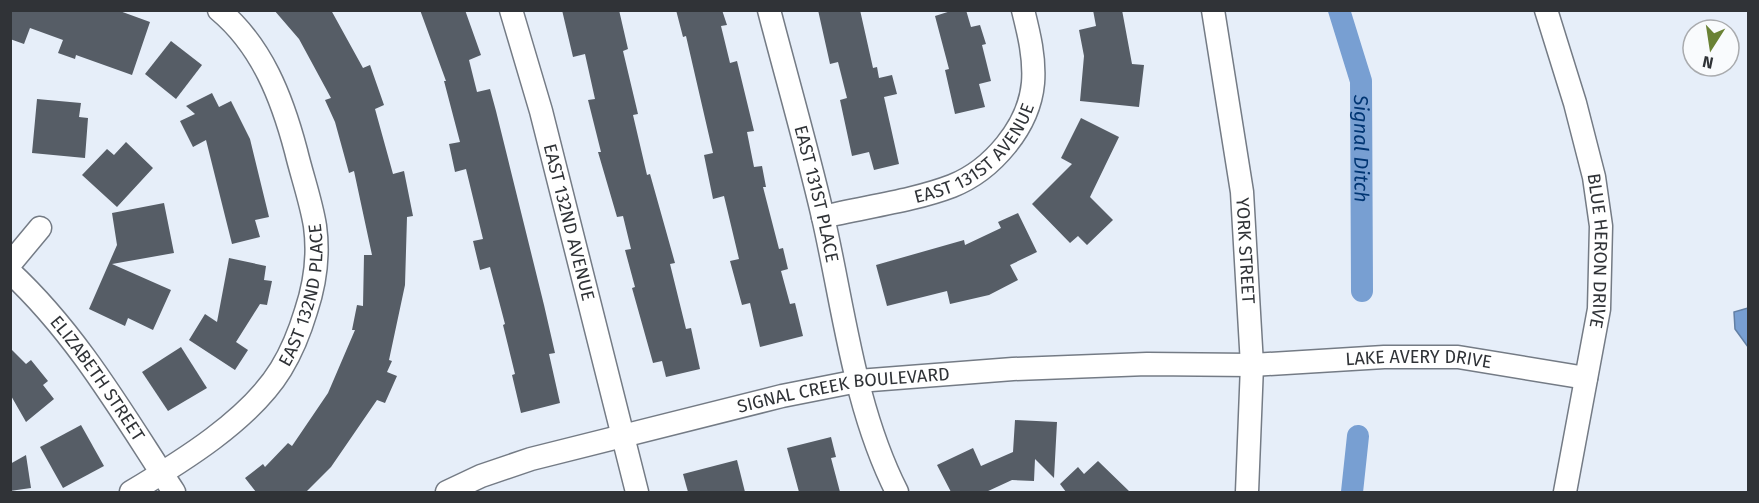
<svg xmlns="http://www.w3.org/2000/svg" width="1759" height="503" font-family="'Fira Sans',sans-serif">
	<rect width="100%" height="100%" fill="#e6eef9"/>
	<path fill="#789fd2" stroke="#627fa4" stroke-width="1.5" d="M 1748,308 L 1748,347 L 1735,329 L 1734,312 Z"/>
	<g fill="none" stroke-linecap="round" stroke-linejoin="round">
		<g stroke="#789fd2" stroke-width="22">
			<path id="s1" d="M 1339,10 L 1361,81 L 1362,291"/>
			<path d="M 1352,492 L 1358,436"/>
		</g>
	</g>
	<g fill="#565d66">
		<path d="M 10,10 L 117,10 L 150,22 L 132,75 L 76,55 L 75,59 L 58,53 L 63,40 L 30,28 L 24,44 L 10,39 Z"/>
		<path d="M 274,10 L 331,10 L 363,68 L 370,65 L 384,105 L 375,109 L 393,174 L 404,171 L 413,216 L 407,217 L 405,285 L 389,360 L 392,361 L 387,372 L 397,376 L 385,403 L 377,400 L 331,467 L 306,492 L 256,492 L 245,478 L 263,464 L 265,467 L 288,443 L 292,446 L 328,393 L 355,330 L 352,330 L 357,305 L 363,306 L 364,255 L 372,255 L 354,171 L 349,173 L 335,122 L 325,100 L 331,98 L 299,39 Z"/>
		<path d="M 420,10 L 465,10 L 481,55 L 469,60 L 477,92 L 490,89 L 496,111 L 544,305 L 555,353 L 549,354 L 560,403 L 521,413 L 512,375 L 515,374 L 503,325 L 505,324 L 490,267 L 480,270 L 473,241 L 483,239 L 466,169 L 455,172 L 449,144 L 460,142 L 444,81 L 446,81 Z"/>
		<path d="M 562,10 L 619,10 L 628,49 L 623,51 L 638,114 L 633,115 L 647,175 L 650,174 L 675,263 L 670,264 L 686,329 L 691,328 L 700,369 L 666,377 L 662,361 L 653,363 L 632,288 L 635,287 L 625,250 L 631,249 L 623,216 L 617,217 L 598,152 L 601,152 L 588,100 L 595,99 L 585,54 L 573,57 Z"/>
		<path d="M 676,10 L 722,10 L 727,25 L 721,26 L 730,63 L 737,61 L 754,131 L 747,132 L 754,167 L 762,166 L 766,187 L 763,187 L 779,249 L 783,248 L 788,269 L 781,271 L 790,304 L 795,303 L 803,336 L 760,347 L 750,303 L 742,305 L 730,261 L 739,259 L 724,196 L 713,199 L 704,155 L 713,153 L 686,36 L 683,37 Z"/>
		<path d="M 818,10 L 860,10 L 873,68 L 877,67 L 879,78 L 892,75 L 897,94 L 884,97 L 899,164 L 874,170 L 869,152 L 852,156 L 840,100 L 847,98 L 838,62 L 830,64 Z"/>
		<path d="M 954,10 L 966,10 L 971,27 L 980,25 L 986,44 L 982,45 L 991,81 L 979,84 L 985,107 L 955,114 L 945,70 L 949,69 L 935,16 Z"/>
		<path d="M 1093,10 L 1122,10 L 1132,64 L 1144,65 L 1139,107 L 1080,101 L 1084,56 L 1079,30 L 1096,26 Z"/>
		<path d="M 171,41 L 202,65 L 176,99 L 145,74 Z"/>
		<path d="M 212,93 L 219,107 L 231,101 L 250,139 L 269,217 L 255,220 L 260,237 L 232,244 L 206,140 L 193,147 L 180,121 L 195,114 L 186,106 Z"/>
		<path d="M 37,99 L 81,103 L 79,117 L 88,118 L 85,158 L 32,153 Z"/>
		<path d="M 1081,118 L 1119,137 L 1090,197 L 1113,220 L 1087,245 L 1078,236 L 1070,243 L 1032,204 L 1072,164 L 1061,158 Z"/>
		<path d="M 126,142 L 153,168 L 117,207 L 82,175 L 107,149 L 114,155 Z"/>
		<path d="M 164,203 L 174,253 L 112,264 L 171,290 L 153,330 L 128,318 L 125,326 L 89,309 L 117,245 L 112,213 Z"/>
		<path d="M 1018,213 L 1037,252 L 1010,265 L 1018,280 L 989,295 L 950,304 L 947,291 L 887,306 L 876,265 L 964,240 L 965,245 L 1001,228 L 998,222 Z"/>
		<path d="M 229,258 L 266,266 L 264,280 L 272,281 L 267,305 L 260,304 L 236,342 L 248,350 L 235,370 L 189,340 L 205,314 L 217,322 Z"/>
		<path d="M 181,347 L 207,388 L 168,411 L 142,372 Z"/>
		<path d="M 10,348 L 26,364 L 31,360 L 48,381 L 43,385 L 54,399 L 26,422 L 10,394 Z"/>
		<path d="M 1015,420 L 1057,422 L 1054,478 L 1035,459 L 1034,481 L 1012,480 L 986,492 L 951,492 L 937,465 L 973,448 L 981,466 L 1013,452 Z"/>
		<path d="M 81,425 L 104,466 L 63,488 L 40,447 Z"/>
		<path d="M 831,437 L 836,457 L 831,458 L 840,492 L 799,492 L 787,448 Z"/>
		<path d="M 26,455 L 31,488 L 10,491 L 10,464 Z"/>
		<path d="M 737,460 L 745,492 L 688,492 L 683,474 Z"/>
		<path d="M 1098,461 L 1130,492 L 1066,492 L 1060,484 L 1078,467 L 1084,474 Z"/>
	</g>
	<g fill="none" stroke-linecap="round" stroke-linejoin="round">
		<defs>
			<g id="minor">
				<path id="s2" d="M 511,10 L 541,111 L 637,492"/>
				<path id="s3" d="M 769,10 C 787,79 807,148 823,217 C 844,309 854,407 897,492"/>
				<path id="s4" d="M 1213,10 L 1242,192 L 1252,365 L 1247,492"/>
				<path id="s5" d="M 1546,10 L 1575,103 L 1594,177 L 1601,226 L 1599,309 L 1565,492"/>
				<path id="s6" d="M 823,217 C 864,207 913,201 952,186 C 992,170 1029,127 1033,83 C 1035,58 1029,34 1023,10"/>
				<path d="M 10,264 L 40,228"/>
				<path id="s7" d="M 10,272 C 78,335 124,416 174,492"/>
				<path id="s8" d="M 131,492 C 181,462 250,420 281,369 C 292,351 300,331 306,311 C 315,284 319,255 315,226 C 311,201 302,176 296,151 C 282,98 262,46 219,10"/>
				<path id="s9" d="M 447,492 L 481,476 L 531,459 L 782,396 L 858,381 L 1013,369 L 1147,364 L 1252,365 L 1384,357 L 1458,357 L 1586,378"/>
			</g>
		</defs>
		<use href="#minor" stroke="#747b85" stroke-width="25"/>
		<use href="#minor" stroke="#fff" stroke-width="22"/>
	</g>
	<g text-anchor="middle" dominant-baseline="central" stroke-width="6" stroke-linejoin="round" paint-order="stroke">
		<g font-size="18" fill="#303337" stroke="#f9fbfd">
			<text stroke="none"><textPath href="#s6" startOffset="171">EAST 131ST AVENUE</textPath></text>
			<text stroke="none"><textPath href="#s3" startOffset="190">EAST 131ST PLACE</textPath></text>
			<text stroke="none"><textPath href="#s2" startOffset="220">EAST 132ND AVENUE</textPath></text>
			<text stroke="none"><textPath href="#s4" startOffset="243">YORK STREET</textPath></text>
			<text stroke="none"><textPath href="#s5" startOffset="248">BLUE HERON DRIVE</textPath></text>
			<text stroke="none"><textPath href="#s8" startOffset="274">EAST 132ND PLACE</textPath></text>
			<text stroke="none"><textPath href="#s9" startOffset="988">LAKE AVERY DRIVE</textPath></text>
			<text stroke="none"><textPath href="#s7" startOffset="138">ELIZABETH STREET</textPath></text>
			<text stroke="none"><textPath href="#s9" startOffset="411">SIGNAL CREEK BOULEVARD</textPath></text>
		</g>
		<g font-size="20" font-style="italic" fill="#003572" stroke="#f9fbfd">
			<text stroke="none"><textPath href="#s1" startOffset="142">Signal Ditch</textPath></text>
		</g>
	</g>
	<rect width="1759" height="503" fill="none" stroke="#303337" stroke-width="24"/>
	<g transform="translate(1711 48) rotate(192)"><circle r="28" fill="#f9fbfd" stroke="#a9abae" stroke-width="1.5"/>
	<path d="M0-4.5L10 22L0 15L-10 22Z" fill="#6a8235"/>
	<text y="-9" font-size="16" font-weight="bold" text-anchor="middle" fill="#303337">N</text>
	</g>
</svg>
